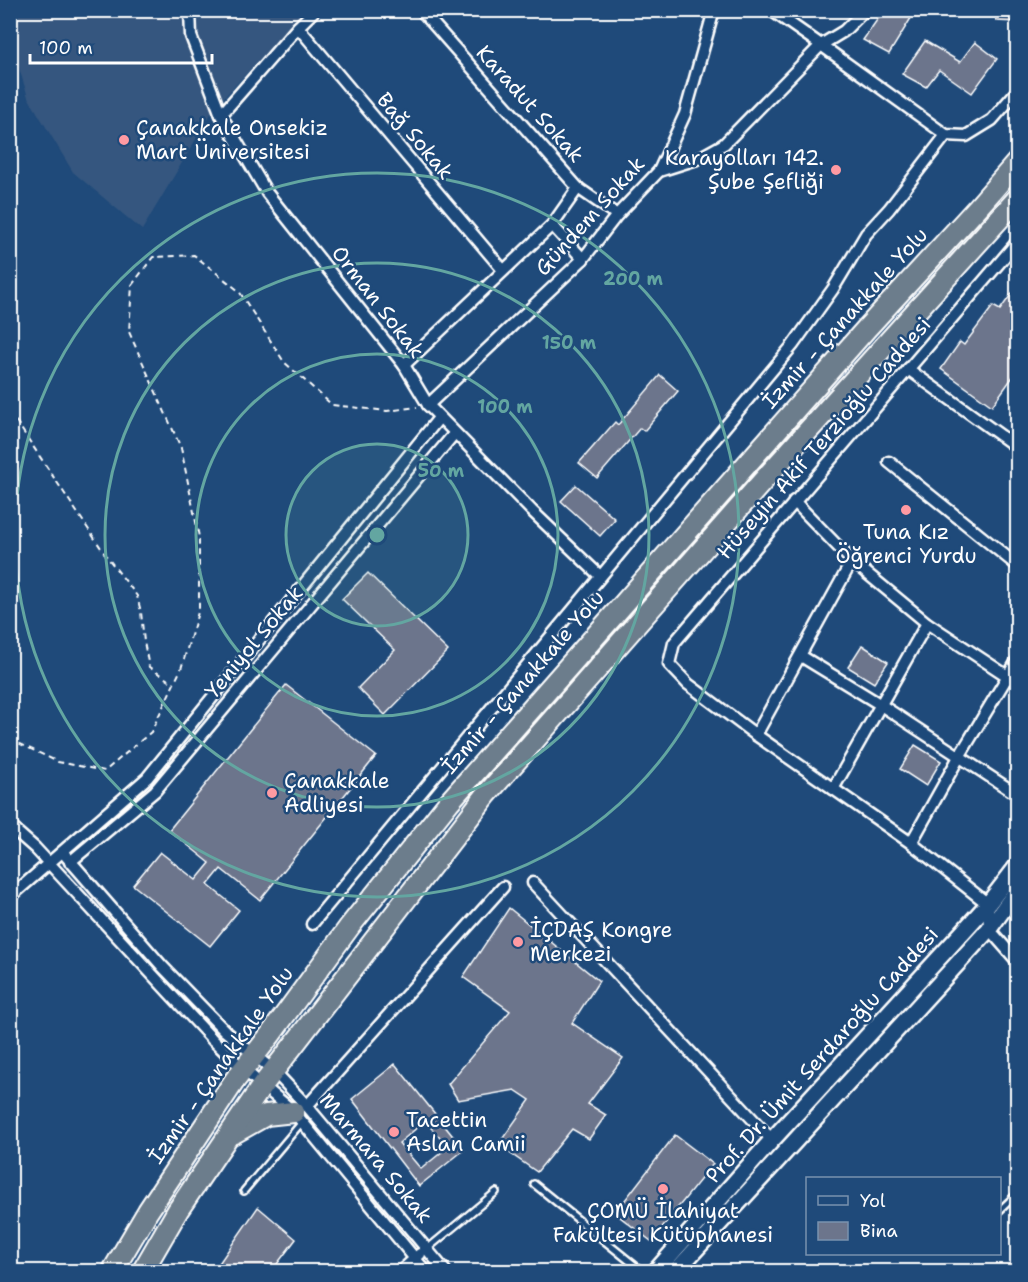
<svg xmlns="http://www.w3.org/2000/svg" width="1028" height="1282" font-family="'Shantell Sans',sans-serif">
	<rect width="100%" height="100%" fill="#1f4a7a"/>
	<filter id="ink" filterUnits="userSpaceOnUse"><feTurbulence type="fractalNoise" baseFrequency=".0167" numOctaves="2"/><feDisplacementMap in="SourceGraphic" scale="12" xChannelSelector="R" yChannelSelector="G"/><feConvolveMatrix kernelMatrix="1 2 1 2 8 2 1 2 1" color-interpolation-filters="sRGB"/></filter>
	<g filter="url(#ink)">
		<path fill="#36577f" d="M 10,11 L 304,11 L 215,107 L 142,230 L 73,172 L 28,97 L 11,42 Z"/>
		<g fill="#6c758c" stroke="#fff" stroke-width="1.5" fill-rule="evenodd">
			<path d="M 884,10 L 916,10 L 889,54 L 863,40 Z"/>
			<path d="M 995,10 L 1017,10 L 1017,22 L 996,21 Z"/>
			<path d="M 925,41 L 960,62 L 975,42 L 997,59 L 972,93 L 939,70 L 926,87 L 902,74 Z"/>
			<path d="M 1017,286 L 1017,371 L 992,406 L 941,369 L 960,342 L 964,345 L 993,306 L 1000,310 Z"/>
			<path d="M 660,375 L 678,391 L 644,431 L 640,428 L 597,478 L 579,463 L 615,422 L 618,425 Z"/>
			<path d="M 576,485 L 615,519 L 600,536 L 561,501 Z"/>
			<path d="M 368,573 L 448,651 L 385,715 L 358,688 L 395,650 L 342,599 Z"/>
			<path d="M 862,645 L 888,662 L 874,683 L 848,667 Z"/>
			<path d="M 286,685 L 376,756 L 260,900 L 221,869 L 208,885 L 239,910 L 210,946 L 133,885 L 160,852 L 196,880 L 210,863 L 169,830 Z"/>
			<path d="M 915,745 L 941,761 L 926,786 L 900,769 Z"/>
			<path d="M 509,908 L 599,981 L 572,1023 L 623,1058 L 588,1104 L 606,1115 L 589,1139 L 572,1129 L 537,1172 L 498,1145 L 530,1100 L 515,1090 L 458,1100 L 448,1084 L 510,1011 L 463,977 Z"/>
			<path d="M 395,1064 L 464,1150 L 419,1186 L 352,1099 ZM 425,1121 L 448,1147 L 421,1169 L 399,1143 Z"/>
			<path d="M 675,1135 L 713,1164 L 651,1241 L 615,1213 Z"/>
			<path d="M 258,1207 L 296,1239 L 271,1272 L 213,1272 Z"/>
		</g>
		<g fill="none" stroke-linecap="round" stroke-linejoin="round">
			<defs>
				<g id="lane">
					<path d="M 534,1184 L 643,1272"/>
					<path d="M 244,1191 L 302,1122"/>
					<path d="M 1000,1210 L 1018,1193"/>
					<path d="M 427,1249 L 496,1192"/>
				</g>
				<g id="street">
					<path d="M 190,10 L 191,36 L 221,115 L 267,193 L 404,365 L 428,405 L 532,511 L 600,576"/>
					<path d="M 421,10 L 578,188 L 617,215"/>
					<path d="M 771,10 L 821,45 L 946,135 L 966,136 L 992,120 L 1018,90"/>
					<path d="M 298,27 L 503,270"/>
					<path d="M 221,115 L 298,27 L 315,10"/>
					<path d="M 659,171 L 697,159 L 724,144 L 821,45 L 844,31 L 865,10"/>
					<path d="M 552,225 L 583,259"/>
					<path d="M 1018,241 L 674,643 L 669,664 L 688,684 L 756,735 L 911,843 L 988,904 L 989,929 L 1018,962"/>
					<path d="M 404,365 L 552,225 L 578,188"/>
					<path d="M 908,369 L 1018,448"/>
					<path d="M 428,405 L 583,259 L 617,215 L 659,171 L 685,114 L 714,10"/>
					<path d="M 889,462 L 1018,566"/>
					<path d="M 794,501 L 852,561 L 927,623 L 1018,683"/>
					<path d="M 801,656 L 881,705 L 1018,795"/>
					<path d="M 756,735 L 852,561"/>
					<path d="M 833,789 L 927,623"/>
					<path d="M 10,826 L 35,848 L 213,1040 L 243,1069 L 294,1112 L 426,1272"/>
					<path d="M 911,843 L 959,757 L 1018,659"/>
					<path d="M 66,856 L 162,966 L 225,1031 L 274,1071 L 307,1106 L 446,1272"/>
					<path d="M 70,862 L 155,791 L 454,434"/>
					<path d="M 533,883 L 772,1140"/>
					<path d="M 10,897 L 147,778 L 439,418"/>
					<path d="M 312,924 L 793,345 L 833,289 L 866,234 L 889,209 L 946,135"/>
					<path d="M 307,1106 L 503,887"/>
					<path d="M 400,1272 L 420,1254"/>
				</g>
				<g id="secondary">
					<path d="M 655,1272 L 772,1140 L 961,934 L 988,904 L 1018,865"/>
					<path d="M 675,1272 L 989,929 L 1018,889"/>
				</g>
				<g id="highway">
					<path d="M 234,1133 L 266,1115 L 294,1112"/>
					<path d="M 112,1272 L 148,1211 L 235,1080 L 271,1034 L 350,926 L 449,802 L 866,329 L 979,206 L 1018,161"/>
					<path d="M 142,1272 L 178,1210 L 262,1086 L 487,794 L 769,474 L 1018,198"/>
				</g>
			</defs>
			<use href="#lane" stroke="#fff" stroke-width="10"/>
			<use href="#street" stroke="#fff" stroke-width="15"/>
			<use href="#secondary" stroke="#fff" stroke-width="20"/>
			<use href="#highway" stroke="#fff" stroke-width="24"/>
			<g stroke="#fff" stroke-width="2" stroke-dasharray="6 4.5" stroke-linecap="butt">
				<path d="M 10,412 L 107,557 L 137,596 L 141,612 L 144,642 L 149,667 L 174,684"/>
				<path d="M 10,739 L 58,762 L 105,771 L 151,732 L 181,669 L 199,609 L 199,537 L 181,448 L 129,332 L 132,285 L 153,257 L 194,255 L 239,291 L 284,362 L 332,405 L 387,411 L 417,407"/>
			</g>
			<use href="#lane" stroke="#1f4a7a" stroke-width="5"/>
			<use href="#street" stroke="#1f4a7a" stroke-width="10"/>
			<use href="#secondary" stroke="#1f4a7a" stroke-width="15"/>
			<use href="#highway" stroke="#6c7d8c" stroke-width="20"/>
		</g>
	</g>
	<circle cx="377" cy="535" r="91" fill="#63a6a1" fill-opacity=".12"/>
	<g fill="none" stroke="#63a6a1" stroke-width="3">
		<circle cx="377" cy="535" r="91"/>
		<circle cx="377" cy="535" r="181"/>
		<circle cx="377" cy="535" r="272"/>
		<circle cx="377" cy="535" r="362"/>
	</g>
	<g fill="#ff9aa2" stroke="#1f4a7a" stroke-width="2">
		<circle cx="124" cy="140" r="6"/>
		<circle cx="836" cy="170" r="6"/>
		<circle cx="906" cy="510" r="6"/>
		<circle cx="272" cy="793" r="6"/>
		<circle cx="518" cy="942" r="6"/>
		<circle cx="394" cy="1132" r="6"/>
		<circle cx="663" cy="1189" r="6"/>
	</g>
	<g text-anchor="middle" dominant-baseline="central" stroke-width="5" stroke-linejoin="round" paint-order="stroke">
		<g font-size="21" fill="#fff" stroke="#1f4a7a">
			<text transform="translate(530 104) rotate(48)">Karadut Sokak</text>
			<text transform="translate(415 136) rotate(50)">Bağ Sokak</text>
			<text transform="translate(590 216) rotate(-48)">Gündem Sokak</text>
			<text transform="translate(378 302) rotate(52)">Orman Sokak</text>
			<text transform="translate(845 318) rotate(-48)">İzmir - Çanakkale Yolu</text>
			<text transform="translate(824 438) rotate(-49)">Hüseyin Akif Terzioğlu Caddesi</text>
			<text transform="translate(254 642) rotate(-50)">Yeniyol Sokak</text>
			<text transform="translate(523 682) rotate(-49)">İzmir - Çanakkale Yolu</text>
			<text transform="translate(822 1055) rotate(-48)">Prof. Dr. Ümit Serdaroğlu Caddesi</text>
			<text transform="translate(221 1065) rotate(-55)">İzmir - Çanakkale Yolu</text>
			<text transform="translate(376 1158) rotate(50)">Marmara Sokak</text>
		</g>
		<g font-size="21" fill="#fff" stroke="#1f4a7a" text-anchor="start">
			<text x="136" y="128">Çanakkale Onsekiz<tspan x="136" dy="24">Mart Üniversitesi</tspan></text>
			<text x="824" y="158" text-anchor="end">Karayolları 142.<tspan x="824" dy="24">Şube Şefliği</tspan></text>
			<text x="906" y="532" text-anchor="middle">Tuna Kız<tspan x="906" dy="24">Öğrenci Yurdu</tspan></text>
			<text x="284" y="781">Çanakkale<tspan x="284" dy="24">Adliyesi</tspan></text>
			<text x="530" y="930">İÇDAŞ Kongre<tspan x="530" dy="24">Merkezi</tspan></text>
			<text x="406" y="1120">Tacettin<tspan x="406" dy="24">Aslan Camii</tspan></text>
			<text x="663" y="1211" text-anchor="middle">ÇOMÜ İlahiyat<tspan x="663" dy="24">Fakültesi Kütüphanesi</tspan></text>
		</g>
	</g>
	<circle cx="377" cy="535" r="9" fill="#63a6a1" stroke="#1f4a7a" stroke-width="3"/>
	<g font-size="18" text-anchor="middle" font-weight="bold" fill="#63a6a1" stroke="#1f4a7a" stroke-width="5" stroke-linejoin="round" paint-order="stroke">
		<text x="633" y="285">200 m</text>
		<text x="569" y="349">150 m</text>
		<text x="505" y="413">100 m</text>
		<text x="441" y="477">50 m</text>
	</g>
	<rect width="1028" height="1282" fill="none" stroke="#1f4a7a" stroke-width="36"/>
	<rect x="18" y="18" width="992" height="1246" fill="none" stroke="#fff" stroke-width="2" filter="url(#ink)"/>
	<rect x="806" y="1177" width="195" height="78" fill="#1f4a7a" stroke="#7992af" stroke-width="1.5"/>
	<rect x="818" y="1196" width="30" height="9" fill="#1f4a7a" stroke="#7992af" stroke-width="1.5"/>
	<text x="860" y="1207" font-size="18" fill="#ffffff">Yol</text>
	<rect x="818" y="1222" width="30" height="18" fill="#6c758c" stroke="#7992af" stroke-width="1.5"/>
	<text x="860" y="1237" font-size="18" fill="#ffffff">Bina</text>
	<path d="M30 54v9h182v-9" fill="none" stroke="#ffffff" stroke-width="3"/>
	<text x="39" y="54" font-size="18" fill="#ffffff" stroke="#1f4a7a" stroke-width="4.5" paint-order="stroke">100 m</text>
</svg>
